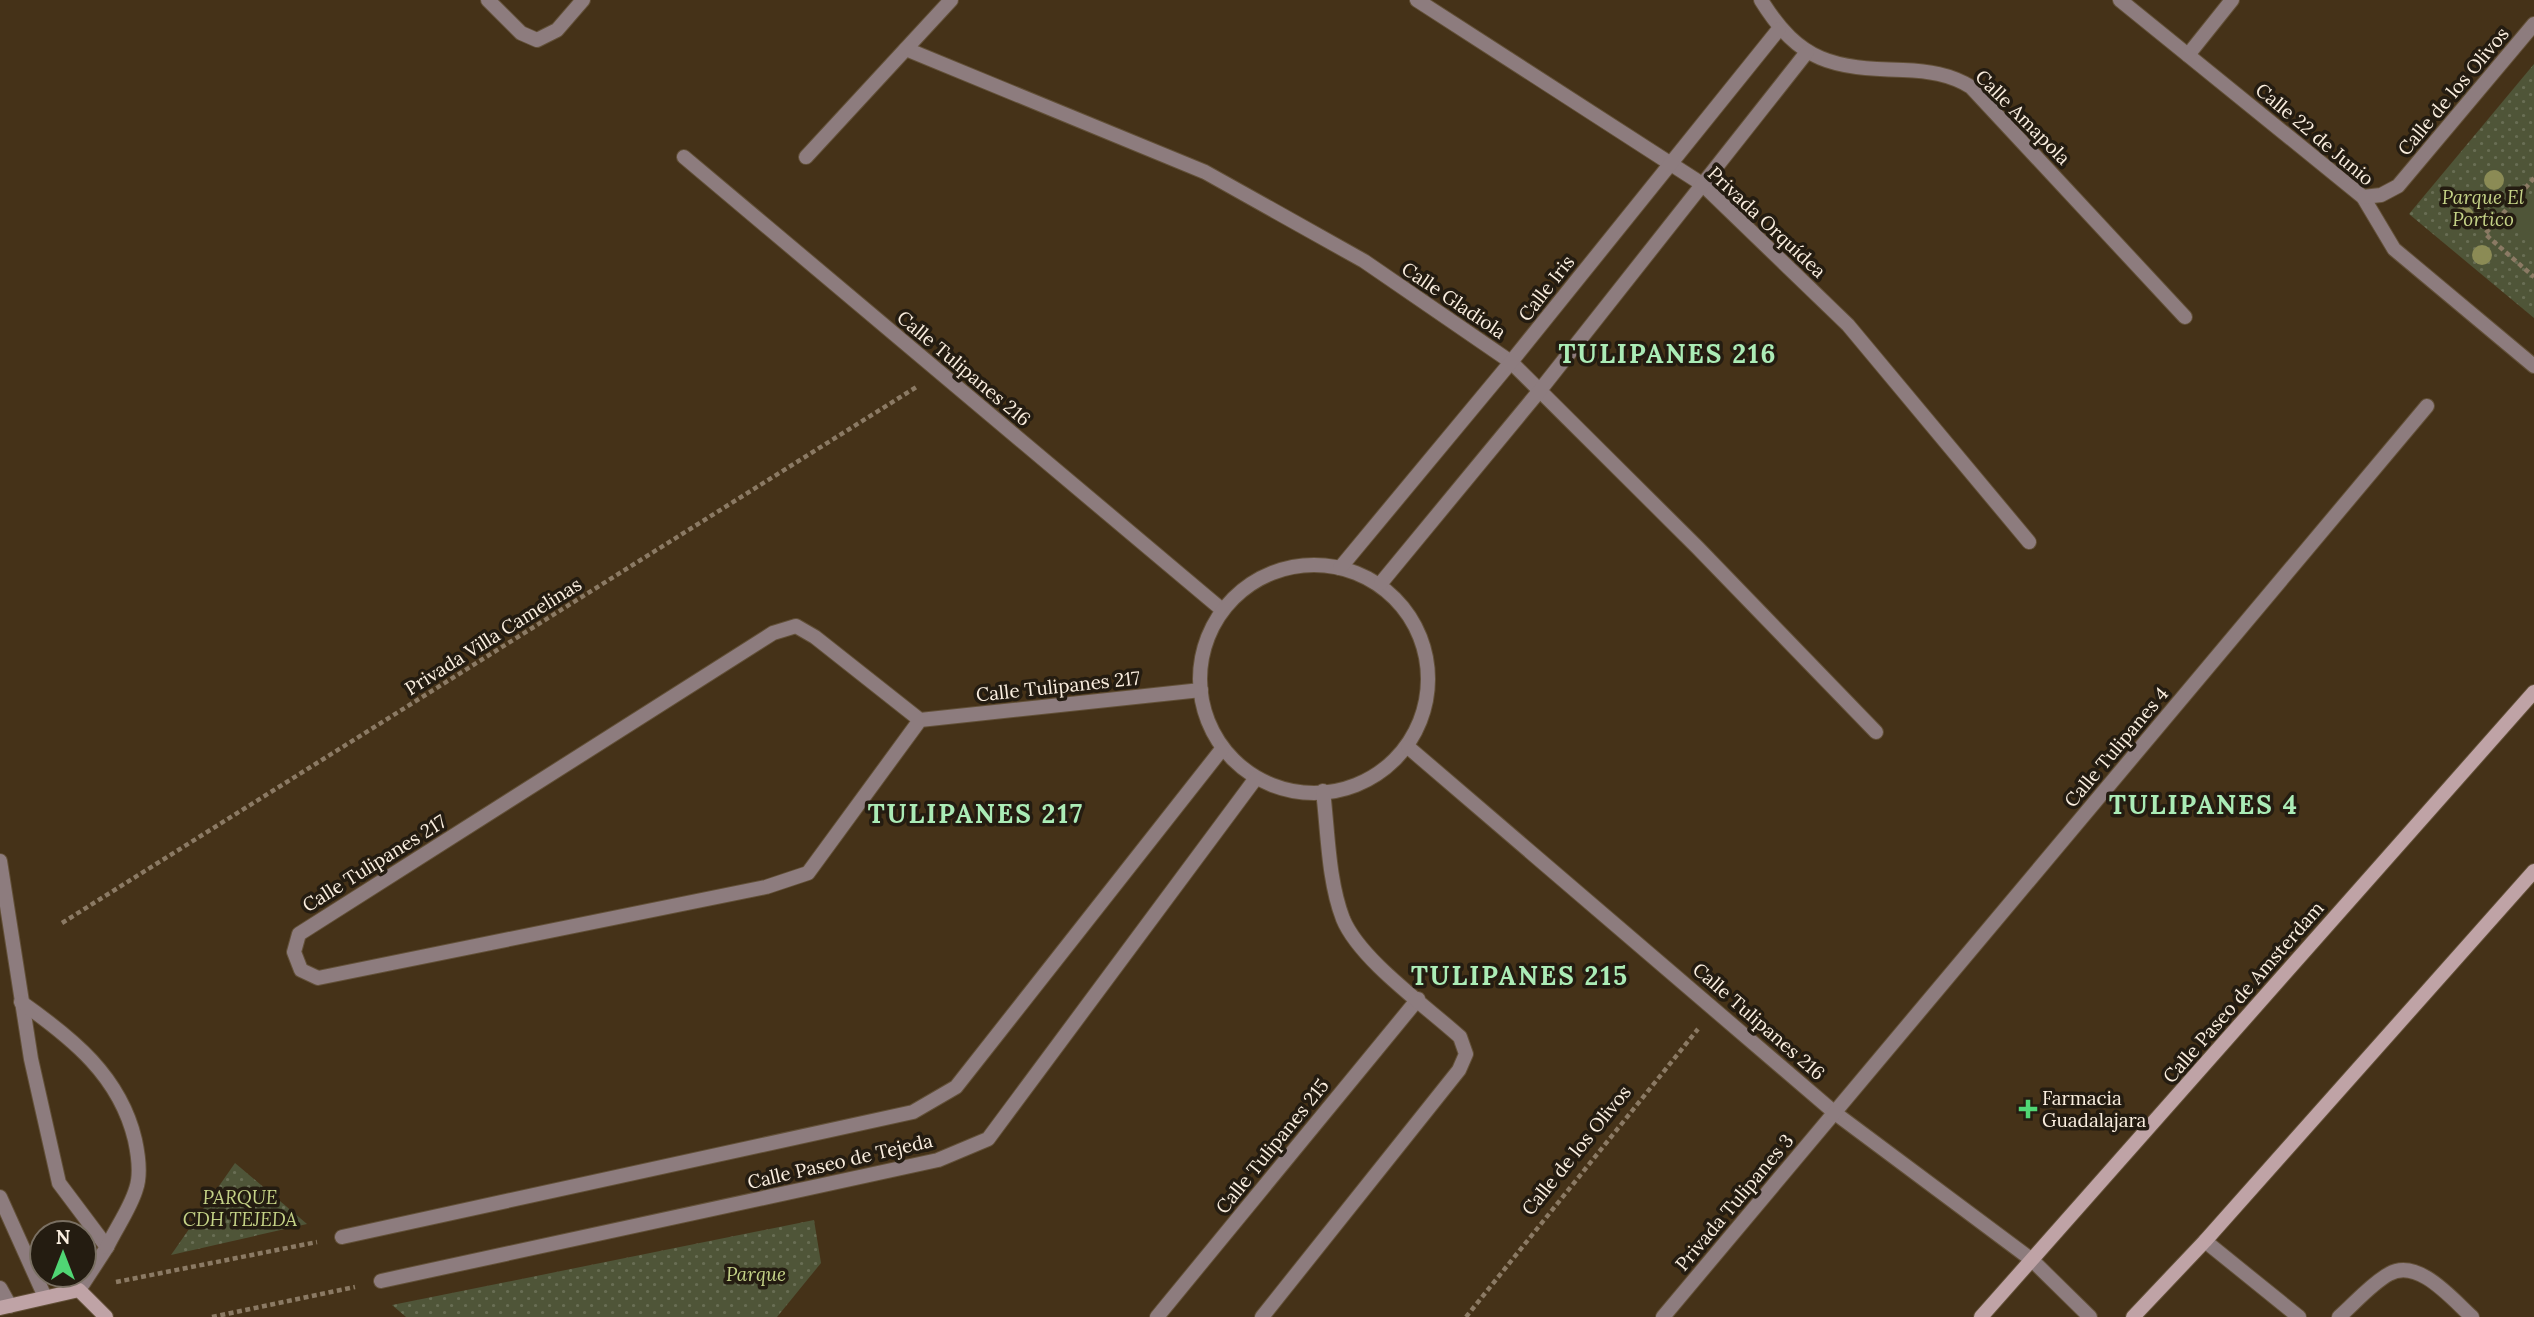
<svg xmlns="http://www.w3.org/2000/svg" width="2534" height="1317" font-family="Lora,serif">
	<defs>
		<pattern id="grass-dots" width="8" height="8" patternUnits="userSpaceOnUse" patternTransform="scale(1.75)"><rect width="8" height="8" fill="#4f5538"/><path d="M2 2h.1M6 6h.1" fill="none" stroke="#696e54" stroke-width="1.8" stroke-linecap="round"/></pattern>
	</defs>
	<rect width="100%" height="100%" fill="#453218"/>
	<g fill="url(#grass-dots)">
		<path d="M 2534,64 L 2534,318 L 2409,214 Z"/>
		<path d="M 235,1163 L 307,1224 L 171,1255 Z"/>
		<path d="M 814,1220 L 821,1263 L 777,1317 L 406,1317 L 392,1305 Z"/>
	</g>
	<path fill="#4f5538" d="M 2534,191 L 2534,242 L 2509,218 Z"/>
	<g fill="none" stroke-linecap="round" stroke-linejoin="round">
		<defs>
			<g id="lane">
				<path d="M 0,861 L 31,1059 L 59,1183 L 107,1247 L 79,1290"/>
				<path d="M 21,1002 C 72,1038 120,1076 135,1140 C 138,1154 141,1175 136,1189 C 130,1209 116,1228 107,1247"/>
				<path d="M 0,1197 L 45,1297"/>
				<path d="M 0,1288 L 10,1306"/>
			</g>
			<g id="street">
				<path d="M 488,0 L 521,33 L 537,40 L 557,30 L 583,0"/>
				<path d="M 1417,0 L 1702,184 L 1848,325 L 2029,542"/>
				<path d="M 1761,0 C 1800,63 1833,68 1903,70 C 1928,71 1950,74 1971,87 L 2185,317"/>
				<path d="M 2120,0 L 2363,197 L 2394,249 L 2534,366"/>
				<path d="M 906,49 L 1205,172 L 1364,261 L 1511,362 L 1698,548 L 1876,732"/>
				<path d="M 2188,55 L 2232,0"/>
				<path d="M 684,157 L 1220,608"/>
				<path d="M 806,157 L 951,0"/>
				<path d="M 2363,197 L 2381,195 L 2398,186 L 2534,24"/>
				<circle cx="1314" cy="679" r="114"/>
				<path d="M 1340,568 L 1511,362 L 1779,29"/>
				<path d="M 1381,583 L 1541,389 L 1807,52"/>
				<path d="M 920,720 L 808,873 L 766,887 L 318,978 L 301,970 L 294,952 L 299,934 L 773,633 L 796,626 L 815,637 L 920,720 L 1201,690"/>
				<path d="M 1408,747 L 1835,1113 L 2032,1260 L 2090,1317"/>
				<path d="M 342,1237 L 913,1112 L 956,1087 L 1222,749"/>
				<path d="M 2205,1241 L 2299,1317"/>
				<path d="M 381,1281 L 938,1160 L 988,1139 L 1256,778"/>
				<path d="M 1157,1317 L 1418,999"/>
				<path d="M 1262,1317 L 1459,1070 L 1466,1054 L 1460,1037 C 1426,1006 1360,960 1343,919 C 1328,880 1328,832 1323,791"/>
				<path d="M 1663,1317 L 2427,406"/>
				<path d="M 2339,1317 C 2355,1303 2371,1284 2389,1274 C 2418,1257 2453,1300 2472,1317"/>
			</g>
			<g id="secondary">
				<path d="M 0,1308 L 79,1290 L 106,1317"/>
				<path d="M 1981,1317 L 2534,692"/>
				<path d="M 2133,1317 L 2205,1241 L 2534,871"/>
			</g>
		</defs>
		<use href="#lane" stroke="#625038" stroke-width="16"/>
		<use href="#street" stroke="#625038" stroke-width="16"/>
		<use href="#secondary" stroke="#625038" stroke-width="16"/>
		<g stroke="#8b7a64" stroke-width="4.5" stroke-dasharray="5 3.5" stroke-linecap="butt">
			<path d="M 2534,178 L 2485,234 L 2534,277"/>
			<path d="M 62,923 L 918,386"/>
			<path d="M 116,1282 L 317,1242"/>
			<path d="M 212,1317 L 355,1287"/>
			<path d="M 1466,1317 L 1698,1029"/>
		</g>
		<use href="#lane" stroke="#8d7c7e" stroke-width="14"/>
		<use href="#street" stroke="#8d7c7e" stroke-width="14"/>
		<use href="#secondary" stroke="#bfa3a6" stroke-width="14"/>
	</g>
	<g fill="#8b8b55">
		<circle cx="2494" cy="180" r="10"/>
		<circle cx="2464" cy="216" r="10"/>
		<circle cx="2482" cy="255" r="10"/>
	</g>
	<path fill="#50d674" stroke="#241c11" stroke-width="2.5" d="M2024.5 1098.5h7v7h7v7h-7v7h-7v-7h-7v-7h7z"/>
	<g text-anchor="middle" dominant-baseline="central" stroke-width="7" stroke-linejoin="round" paint-order="stroke">
		<g font-size="19" fill="#faeedf" stroke="#241c11">
			<text transform="translate(2453 91) rotate(-50)">Calle de los Olivos</text>
			<text transform="translate(2023 117) rotate(45)">Calle Amapola</text>
			<text transform="translate(2315 134) rotate(40)">Calle 22 de Junio</text>
			<text transform="translate(1767 222) rotate(43)">Privada Orquídea</text>
			<text transform="translate(1546 288) rotate(-52)">Calle Iris</text>
			<text transform="translate(1454 300) rotate(34)">Calle Gladiola</text>
			<text transform="translate(964 368) rotate(40)">Calle Tulipanes 216</text>
			<text transform="translate(493 636) rotate(-32)">Privada Villa Camelinas</text>
			<text transform="translate(1058 686) rotate(-6)">Calle Tulipanes 217</text>
			<text transform="translate(2116 747) rotate(-50)">Calle Tulipanes 4</text>
			<text transform="translate(374 863) rotate(-32)">Calle Tulipanes 217</text>
			<text transform="translate(2243 992) rotate(-49)">Calle Paseo de Amsterdam</text>
			<text transform="translate(1759 1021) rotate(41)">Calle Tulipanes 216</text>
			<text transform="translate(1272 1146) rotate(-51)">Calle Tulipanes 215</text>
			<text transform="translate(1576 1150) rotate(-51)">Calle de los Olivos</text>
			<text transform="translate(840 1161) rotate(-13)">Calle Paseo de Tejeda</text>
			<text transform="translate(1734 1202) rotate(-50)">Privada Tulipanes 3</text>
		</g>
		<g font-size="19" font-style="italic" fill="#c5d387" stroke="#241c11">
			<text x="2483" y="197">Parque El<tspan x="2483" dy="22">Portico</tspan></text>
			<text x="240" y="1197">PARQUE<tspan x="240" dy="22">CDH TEJEDA</tspan></text>
			<text x="756" y="1274">Parque</text>
		</g>
		<g font-size="19" fill="#faeedf" stroke="#241c11" text-anchor="start">
			<text x="2042" y="1098">Farmacia<tspan x="2042" dy="22">Guadalajara</tspan></text>
		</g>
		<g font-size="26" font-weight="bold" letter-spacing="2" fill="#abecb6" stroke="#241c11">
			<text x="1668" y="353">TULIPANES 216</text>
			<text x="2204" y="804">TULIPANES 4</text>
			<text x="976" y="813">TULIPANES 217</text>
			<text x="1520" y="975">TULIPANES 215</text>
		</g>
	</g>
	<g transform="translate(63 1254)"><circle r="33" fill="#241c11" stroke="#7a7063" stroke-width="2"/>
	<path d="M0-5L12 26L0 18L-12 26Z" fill="#50d674"/>
	<text y="-10" font-size="19" font-weight="bold" text-anchor="middle" fill="#faeedf">N</text>
	</g>
</svg>
